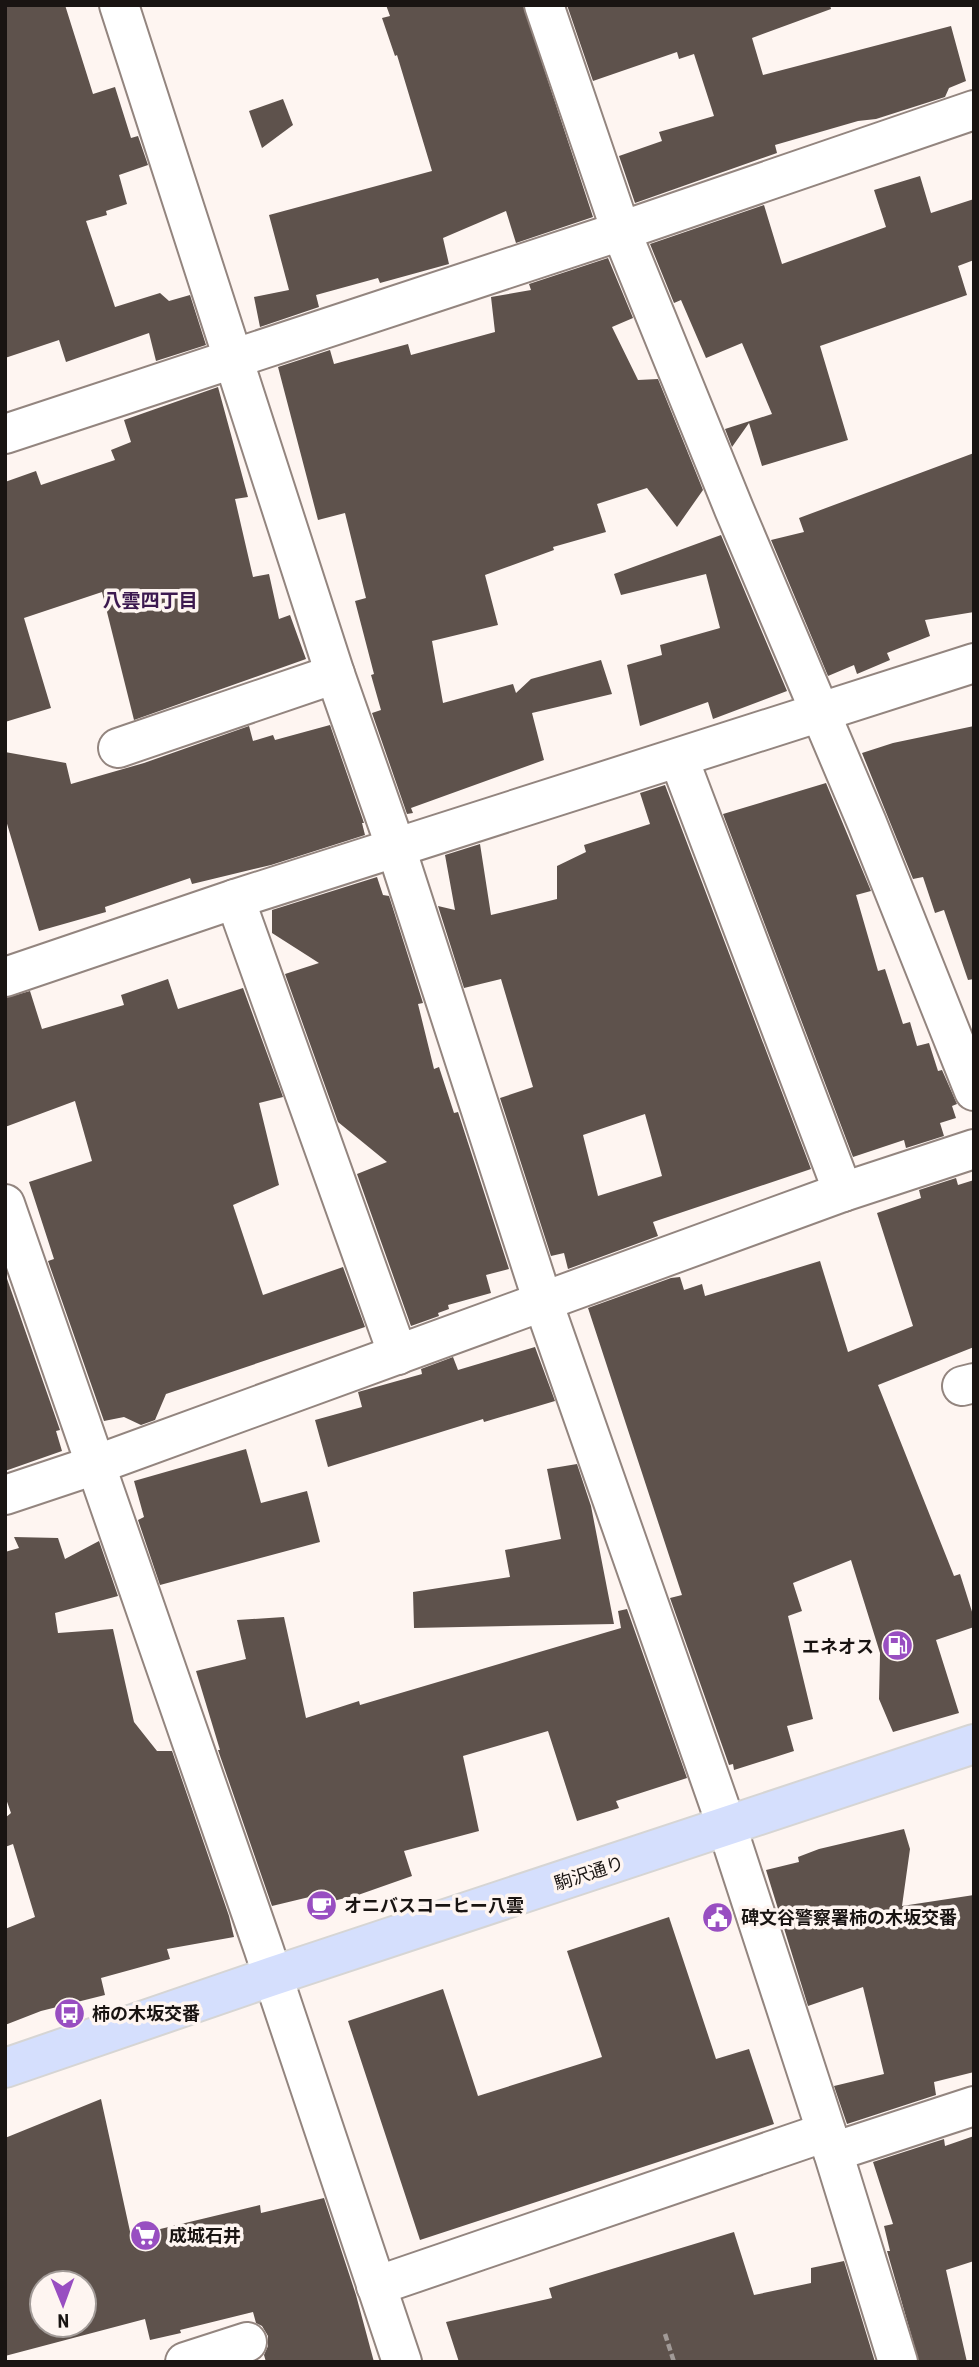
<svg xmlns="http://www.w3.org/2000/svg" width="979" height="2367" font-family="'Roboto Condensed','Noto Sans JP',sans-serif">
	<rect width="100%" height="100%" fill="#fef5f1"/>
	<g fill="#5e524c" fill-rule="evenodd">
		<path d="M 5,5 L 65,5 L 93,94 L 115,87 L 131,138 L 138,136 L 148,165 L 119,175 L 127,204 L 106,211 L 107,215 L 86,221 L 115,307 L 160,293 L 169,301 L 190,295 L 206,345 L 156,361 L 149,333 L 66,362 L 59,340 L 5,358 Z"/>
		<path d="M 386,5 L 523,5 L 593,217 L 516,243 L 506,211 L 443,238 L 449,264 L 380,283 L 378,278 L 316,295 L 319,307 L 260,327 L 254,297 L 289,290 L 269,215 L 432,171 L 397,55 L 395,56 L 382,18 L 390,16 Z"/>
		<path d="M 567,5 L 830,5 L 831,9 L 752,38 L 763,75 L 951,26 L 966,81 L 949,88 L 945,97 L 876,119 L 858,121 L 775,145 L 777,153 L 635,203 L 619,156 L 662,141 L 659,132 L 714,116 L 694,54 L 679,59 L 677,52 L 593,81 Z"/>
		<path d="M 283,99 L 293,125 L 262,148 L 249,111 Z"/>
		<path d="M 920,176 L 931,213 L 974,199 L 974,260 L 958,266 L 967,295 L 820,346 L 848,440 L 762,466 L 749,423 L 732,447 L 725,429 L 772,414 L 742,343 L 706,358 L 681,300 L 674,303 L 650,244 L 764,205 L 782,264 L 886,227 L 874,190 Z"/>
		<path d="M 608,258 L 633,318 L 612,327 L 638,380 L 658,379 L 703,490 L 677,527 L 647,488 L 597,504 L 606,532 L 553,547 L 554,550 L 485,575 L 498,625 L 432,641 L 443,703 L 513,684 L 516,693 L 531,679 L 601,660 L 612,694 L 532,713 L 544,760 L 411,808 L 413,813 L 407,814 L 372,713 L 381,710 L 371,675 L 374,674 L 355,601 L 366,598 L 345,513 L 318,520 L 278,367 L 330,350 L 334,364 L 408,344 L 411,355 L 495,332 L 491,297 L 531,290 L 529,284 Z"/>
		<path d="M 218,387 L 248,497 L 235,499 L 253,577 L 269,574 L 279,619 L 290,615 L 306,659 L 134,720 L 102,592 L 24,618 L 51,708 L 5,722 L 5,482 L 36,471 L 41,485 L 115,460 L 111,450 L 131,442 L 124,420 Z"/>
		<path d="M 974,453 L 974,612 L 925,620 L 930,636 L 887,653 L 890,660 L 857,674 L 854,665 L 828,676 L 771,540 L 804,532 L 799,518 Z"/>
		<path d="M 721,535 L 787,691 L 713,719 L 708,702 L 640,726 L 627,665 L 662,655 L 660,645 L 720,628 L 706,574 L 621,595 L 614,574 Z"/>
		<path d="M 330,725 L 364,823 L 362,823 L 365,835 L 271,865 L 192,884 L 190,878 L 105,907 L 106,912 L 39,931 L 5,817 L 5,752 L 66,763 L 71,784 L 144,763 L 249,726 L 253,741 L 273,735 L 275,740 Z"/>
		<path d="M 974,726 L 974,979 L 968,980 L 944,910 L 935,913 L 923,877 L 913,879 L 862,753 L 893,743 Z"/>
		<path d="M 826,783 L 871,891 L 856,895 L 878,971 L 885,969 L 903,1024 L 910,1022 L 917,1046 L 929,1043 L 938,1071 L 942,1070 L 957,1104 L 952,1106 L 956,1118 L 940,1123 L 944,1136 L 906,1148 L 904,1140 L 853,1157 L 723,814 Z"/>
		<path d="M 665,785 L 811,1169 L 653,1222 L 658,1236 L 568,1269 L 564,1253 L 551,1256 L 500,1098 L 533,1087 L 501,979 L 464,988 L 438,906 L 455,910 L 445,855 L 480,844 L 491,915 L 557,899 L 557,866 L 586,852 L 584,845 L 650,824 L 640,793 ZM 645,1114 L 662,1176 L 598,1196 L 583,1135 Z"/>
		<path d="M 377,877 L 383,895 L 389,896 L 423,1003 L 418,1004 L 434,1069 L 439,1067 L 454,1113 L 458,1112 L 509,1269 L 486,1275 L 491,1293 L 448,1305 L 449,1309 L 438,1313 L 439,1316 L 411,1326 L 357,1174 L 387,1162 L 338,1122 L 285,974 L 319,963 L 272,933 L 272,910 Z"/>
		<path d="M 168,979 L 178,1009 L 243,988 L 283,1097 L 259,1103 L 279,1185 L 233,1205 L 263,1295 L 343,1267 L 365,1327 L 166,1394 L 155,1420 L 141,1425 L 124,1417 L 104,1421 L 48,1261 L 54,1259 L 29,1182 L 92,1161 L 75,1101 L 5,1127 L 5,998 L 30,991 L 42,1029 L 124,1005 L 121,995 Z"/>
		<path d="M 956,1178 L 958,1185 L 974,1180 L 974,1347 L 878,1385 L 954,1576 L 960,1574 L 974,1618 L 974,1627 L 936,1640 L 959,1713 L 893,1732 L 879,1699 L 880,1653 L 851,1560 L 793,1583 L 802,1611 L 788,1616 L 813,1719 L 787,1726 L 794,1751 L 734,1770 L 733,1764 L 729,1765 L 670,1598 L 682,1595 L 588,1308 L 671,1278 L 680,1277 L 684,1290 L 702,1284 L 705,1296 L 820,1261 L 848,1352 L 913,1326 L 877,1213 L 921,1198 L 919,1190 Z"/>
		<path d="M 5,1273 L 60,1430 L 56,1431 L 62,1451 L 5,1471 Z"/>
		<path d="M 535,1347 L 555,1401 L 484,1422 L 483,1419 L 328,1467 L 315,1420 L 362,1407 L 358,1392 L 422,1374 L 421,1369 L 453,1357 L 458,1370 Z"/>
		<path d="M 246,1449 L 261,1503 L 307,1491 L 320,1542 L 160,1585 L 138,1520 L 144,1517 L 134,1481 Z"/>
		<path d="M 577,1464 L 591,1506 L 614,1624 L 414,1628 L 413,1592 L 510,1577 L 505,1550 L 561,1539 L 547,1469 Z"/>
		<path d="M 14,1537 L 58,1538 L 65,1559 L 99,1541 L 118,1596 L 55,1613 L 58,1633 L 113,1629 L 134,1722 L 157,1751 L 172,1751 L 229,1916 L 234,1937 L 167,1949 L 170,1959 L 101,1978 L 105,1995 L 41,2011 L 5,2025 L 5,1929 L 35,1917 L 13,1844 L 5,1847 L 5,1818 L 11,1813 L 5,1796 L 5,1552 L 19,1548 Z"/>
		<path d="M 627,1609 L 687,1778 L 616,1801 L 619,1808 L 577,1821 L 548,1731 L 463,1756 L 479,1831 L 404,1851 L 412,1876 L 358,1895 L 333,1901 L 330,1892 L 272,1906 L 218,1750 L 220,1750 L 196,1671 L 246,1659 L 237,1620 L 284,1617 L 306,1718 L 359,1701 L 360,1705 L 621,1628 L 618,1611 Z"/>
		<path d="M 904,1829 L 910,1849 L 902,1906 L 974,1895 L 974,2072 L 934,2082 L 936,2095 L 847,2124 L 834,2086 L 884,2074 L 863,1987 L 808,2006 L 766,1870 L 799,1862 L 798,1857 L 819,1849 Z"/>
		<path d="M 669,1917 L 716,2059 L 749,2049 L 774,2124 L 420,2240 L 348,2021 L 443,1989 L 478,2096 L 602,2057 L 567,1951 Z"/>
		<path d="M 101,2099 L 131,2236 L 260,2205 L 261,2213 L 324,2198 L 356,2295 L 374,2362 L 266,2362 L 264,2355 L 268,2346 L 268,2336 L 262,2326 L 256,2323 L 253,2312 L 180,2330 L 181,2333 L 150,2340 L 145,2319 L 5,2356 L 5,2138 ZM 42,2283 L 84,2283 L 84,2325 L 42,2325 Z"/>
		<path d="M 974,2136 L 974,2261 L 946,2270 L 967,2362 L 919,2362 L 887,2251 L 890,2251 L 884,2226 L 893,2224 L 873,2162 L 944,2139 L 945,2146 Z"/>
		<path d="M 734,2232 L 754,2295 L 811,2283 L 811,2268 L 844,2261 L 875,2362 L 459,2362 L 446,2322 L 552,2298 L 549,2288 Z"/>
	</g>
	<g fill="none" stroke-linecap="round" stroke-linejoin="round">
		<defs>
			<g id="minor">
				<path d="M 119,5 L 335,674 L 396,848 L 543,1302 L 727,1827 L 833,2152 L 898,2362"/>
				<path d="M 544,5 L 621,231 L 734,509 L 867,823 L 974,1091"/>
				<path d="M 5,434 L 621,231 L 974,110"/>
				<path d="M 118,748 L 335,674"/>
				<path d="M 679,759 L 843,1192"/>
				<path d="M 235,899 L 398,1355"/>
				<path d="M 5,977 L 235,899 L 974,663"/>
				<path d="M 5,1204 L 263,1947 L 402,2362"/>
				<path d="M 962,1386 L 974,1383"/>
				<path d="M 5,1495 L 95,1465 L 843,1192 L 974,1149"/>
				<path d="M 833,2152 L 974,2106"/>
				<path d="M 376,2286 L 826,2132"/>
				<path d="M 185,2362 L 247,2342"/>
			</g>
			<path id="major" d="M 5,2068 L 273,1976 L 974,1744"/>
		</defs>
		<use href="#minor" stroke="#93857f" stroke-width="42"/>
		<use href="#major" stroke="#d6d5d4" stroke-width="42"/>
		<path stroke="#a19a97" stroke-width="4.5" stroke-dasharray="7 3.5" stroke-linecap="butt" d="M 665,2334 L 674,2362"/>
		<use href="#minor" stroke="#fff" stroke-width="38"/>
		<use href="#major" stroke="#d5dffd" stroke-width="38"/>
	</g>
	<defs>
		<symbol id="fuel-disc" viewBox="-11 -11 22 22"><circle r="9.5" fill="#984ec1" stroke="#fef5f1"/><path d="M-5.5-6h7V0h2V4h1.3V-2.5L3-4.5l.8-.8L6-3V5H2.5V1h-1V6h-7ZM-4.2-4.7v3.2H.2V-4.7Z" fill="#fff"/></symbol>
		<symbol id="cafe-disc" viewBox="-11 -11 22 22"><circle r="9.5" fill="#984ec1" stroke="#fef5f1"/><path d="M-5.5-4.5H6V0H3Q3 3.5 0 3.5H-2.5Q-5.5 3.5-5.5 0ZM3-3.2v2h1.7v-2ZM-6 4.5H4V6H-6Z" fill="#fff"/></symbol>
		<symbol id="civic-disc" viewBox="-11 -11 22 22"><circle r="9.5" fill="#984ec1" stroke="#fef5f1"/><path d="M-.6-6.5H3V-4.5H.6V-3L4-1V1h2V6H-6V1h2V-1L-.6-3ZM-1.2 2.5V6h2.4V2.5Z" fill="#fff"/></symbol>
		<symbol id="bus-disc" viewBox="-11 -11 22 22"><circle r="9.5" fill="#984ec1" stroke="#fef5f1"/><path d="M-5-6H5V4H4V6H2V4H-2V6H-4V4H-5ZM-3.5-4V0h7V-4ZM-3.5 1.2v1.5H-2V1.2ZM2 1.2v1.5H3.5V1.2Z" fill="#fff"/></symbol>
		<symbol id="supermarket-disc" viewBox="-11 -11 22 22"><circle r="9.5" fill="#984ec1" stroke="#fef5f1"/><path d="M-6-5.5h2.5l.6 2H6L4.5 2H-2.5L-4.4-4H-6ZM-1.5 3.2a1.3 1.3 0 1 0 .1 0ZM3 3.2a1.3 1.3 0 1 0 .1 0Z" fill="#fff"/></symbol>
	</defs>
	<g fill-rule="evenodd">
		<use href="#fuel-disc" x="880" y="1628" width="35" height="35"/>
		<use href="#cafe-disc" x="304" y="1888" width="35" height="35"/>
		<use href="#civic-disc" x="700" y="1900" width="35" height="35"/>
		<use href="#bus-disc" x="52" y="1996" width="35" height="35"/>
		<use href="#supermarket-disc" x="128" y="2218" width="35" height="35"/>
	</g>
	<g text-anchor="middle" dominant-baseline="central" stroke-width="7" stroke-linejoin="round" paint-order="stroke">
		<g font-size="18" font-weight="bold" fill="#191412" stroke="#fef5f1" text-anchor="start">
			<text x="874" y="1646" text-anchor="end">エネオス</text>
			<text x="344" y="1905">オニバスコーヒー八雲</text>
			<text x="741" y="1917">碑文谷警察署柿の木坂交番</text>
			<text x="92" y="2013">柿の木坂交番</text>
			<text x="169" y="2235">成城石井</text>
		</g>
		<g font-size="18" fill="#191412" stroke="#fef5f1">
			<text transform="translate(589 1873) rotate(-18)">駒沢通り</text>
		</g>
		<g font-size="19" font-weight="bold" fill="#3c194f" stroke="#fef5f1">
			<text x="150" y="600">八雲四丁目</text>
		</g>
	</g>
	<rect width="979" height="2367" fill="none" stroke="#191412" stroke-width="14"/>
	<g transform="translate(63 2304) rotate(179)"><circle r="33" fill="#fef5f1" stroke="#a29b98" stroke-width="2"/>
	<path d="M0-5L12 26L0 18L-12 26Z" fill="#984ec1"/>
	<text y="-10" font-size="19" font-weight="bold" text-anchor="middle" fill="#191412">N</text>
	</g>
</svg>
